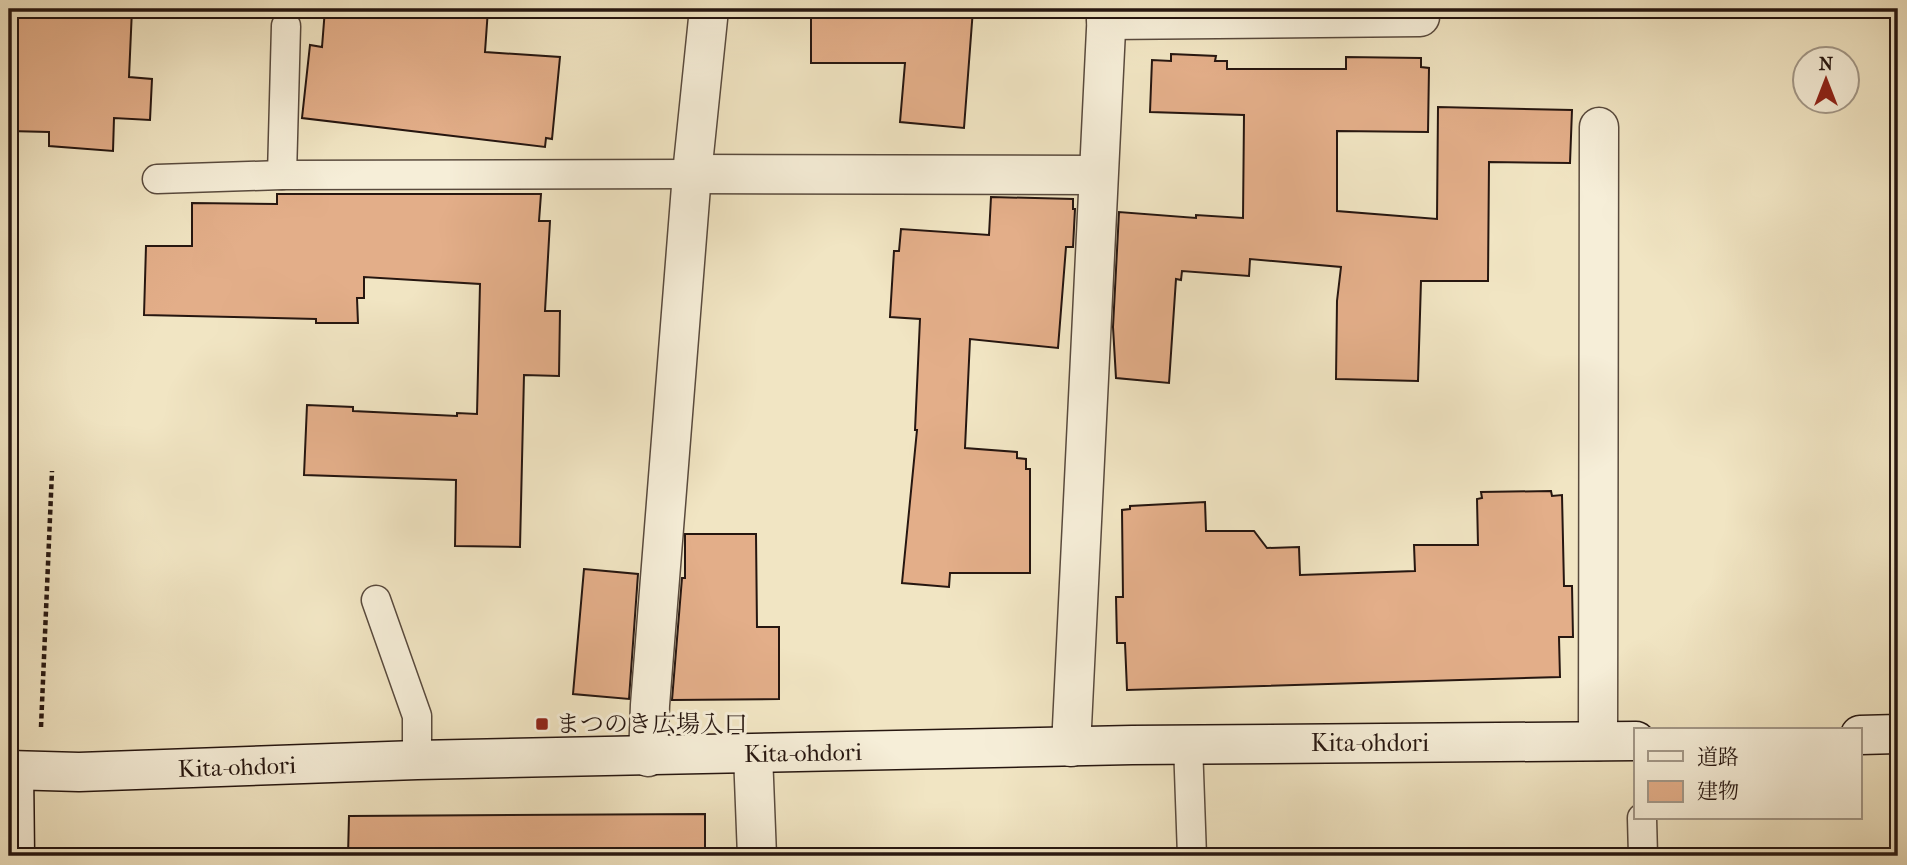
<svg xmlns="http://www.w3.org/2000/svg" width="1907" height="865" font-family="'IM FELL French Canon','Noto Serif JP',serif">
	<rect width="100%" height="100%" fill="#f1e5c3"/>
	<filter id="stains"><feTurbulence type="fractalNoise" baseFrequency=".00286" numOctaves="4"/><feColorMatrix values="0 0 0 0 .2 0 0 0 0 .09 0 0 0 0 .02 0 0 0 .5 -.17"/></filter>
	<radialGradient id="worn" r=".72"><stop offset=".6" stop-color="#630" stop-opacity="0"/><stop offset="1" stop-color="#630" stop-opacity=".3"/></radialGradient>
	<g fill="#e3ae89" stroke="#261610" stroke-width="2">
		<path d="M 9,9 L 132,9 L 129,77 L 152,79 L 150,120 L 114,118 L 113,151 L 49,146 L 49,132 L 9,131 Z"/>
		<path d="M 325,9 L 488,9 L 485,52 L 560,57 L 552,139 L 546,138 L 545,147 L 302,118 L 310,45 L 322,47 Z"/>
		<path d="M 811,9 L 973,9 L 964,128 L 900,122 L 905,63 L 811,63 Z"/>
		<path d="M 1171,54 L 1216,56 L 1215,61 L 1227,61 L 1227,69 L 1346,69 L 1346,57 L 1421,58 L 1421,67 L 1429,68 L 1428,132 L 1337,131 L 1337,211 L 1437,219 L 1438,107 L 1572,110 L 1570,163 L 1489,162 L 1488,281 L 1421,281 L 1418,381 L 1336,379 L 1337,301 L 1341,267 L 1250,259 L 1249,276 L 1182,271 L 1181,280 L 1176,279 L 1169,383 L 1116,378 L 1113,327 L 1119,212 L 1196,218 L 1196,215 L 1243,218 L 1244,115 L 1150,112 L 1152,60 L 1171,61 Z"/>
		<path d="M 277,194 L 541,194 L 539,221 L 550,221 L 545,311 L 560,311 L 559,376 L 524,375 L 520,547 L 455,546 L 456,480 L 304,475 L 307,405 L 353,407 L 353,411 L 457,416 L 457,413 L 477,414 L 480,284 L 364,277 L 364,298 L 357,298 L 358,323 L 316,323 L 316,319 L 144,315 L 146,246 L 192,246 L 192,203 L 277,204 Z"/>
		<path d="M 991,197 L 1073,199 L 1073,209 L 1075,209 L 1073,247 L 1066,247 L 1058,348 L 970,339 L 965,448 L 1017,452 L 1017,458 L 1026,459 L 1026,469 L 1030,469 L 1030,573 L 950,573 L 949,587 L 902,583 L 917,430 L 915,430 L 920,319 L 890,317 L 894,251 L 899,251 L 901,229 L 989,235 Z"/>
		<path d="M 1551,491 L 1552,496 L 1562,495 L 1564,586 L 1572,586 L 1573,637 L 1559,637 L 1560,677 L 1127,690 L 1125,643 L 1117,643 L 1116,597 L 1123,597 L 1122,510 L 1130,509 L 1130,506 L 1205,502 L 1206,531 L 1254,531 L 1267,548 L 1299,547 L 1300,575 L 1415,571 L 1414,545 L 1478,545 L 1477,499 L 1482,498 L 1481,492 Z"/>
		<path d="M 685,534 L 756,534 L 757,627 L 779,627 L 779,699 L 672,700 L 682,578 L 685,578 Z"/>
		<path d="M 584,569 L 638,574 L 629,699 L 573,694 Z"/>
		<path d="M 705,814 L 705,856 L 348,856 L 349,816 Z"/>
	</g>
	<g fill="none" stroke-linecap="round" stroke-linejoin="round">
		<defs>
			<g id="lane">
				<path d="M 282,175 L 286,26"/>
				<path d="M 157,179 L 282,175 L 692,174"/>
				<path d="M 376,600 L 417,716 L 417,760"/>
				<path d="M 1188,744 L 1192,856"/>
				<path d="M 1642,818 L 1643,856"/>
			</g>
			<g id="street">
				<path d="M 1106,20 L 1420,17"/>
				<path d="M 692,174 L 1098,175"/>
				<path d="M 1598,741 L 1599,127"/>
				<path d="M 1071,747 L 1107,9"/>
				<path d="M 753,754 L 757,856"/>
				<path d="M 648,757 L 650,705 L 692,174 L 709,9"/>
			</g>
			<g id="secondary">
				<path d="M 1860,735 L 1898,734"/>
				<path d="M 9,770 L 79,772 L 417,760 L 1132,745 L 1636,741"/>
				<path d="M 14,770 L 15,856"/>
			</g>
		</defs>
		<use href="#lane" stroke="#594a3d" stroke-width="31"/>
		<use href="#street" stroke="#594a3d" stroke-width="41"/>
		<use href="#secondary" stroke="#261610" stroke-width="41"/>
		<path stroke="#261610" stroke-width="4.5" stroke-dasharray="5 3.5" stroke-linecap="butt" d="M 41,727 L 52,471"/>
		<use href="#lane" stroke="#f6eed8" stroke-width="28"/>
		<use href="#street" stroke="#f6eed8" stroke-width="38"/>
		<use href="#secondary" stroke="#f6eed8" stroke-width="38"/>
	</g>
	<rect fill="#8f2418" stroke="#f6eed8" stroke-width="2.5" x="535" y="717" width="14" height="14" rx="3.5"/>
	<g text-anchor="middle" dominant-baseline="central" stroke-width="6" stroke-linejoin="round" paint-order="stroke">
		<g font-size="24" fill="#261610" stroke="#f6eed8" text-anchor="start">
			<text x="556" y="724">まつのき広場入口</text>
		</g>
		<g font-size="24" fill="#261610" stroke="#f6eed8">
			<text x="1370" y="743">Kita-ohdori</text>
			<text transform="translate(803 753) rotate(-1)">Kita-ohdori</text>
			<text transform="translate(237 767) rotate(-2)">Kita-ohdori</text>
		</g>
	</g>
	<rect width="1907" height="865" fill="none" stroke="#f1e5c3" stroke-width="35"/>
	<rect x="10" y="10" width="1886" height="844" fill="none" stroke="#261610" stroke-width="3.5"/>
	<rect x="18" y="18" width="1872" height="830" fill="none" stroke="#261610" stroke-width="2"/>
	<rect x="1634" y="728" width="228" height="91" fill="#f6eed8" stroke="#a39888" stroke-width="2"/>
	<rect x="1648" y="751" width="35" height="10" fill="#f6eed8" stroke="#a39888" stroke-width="2"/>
	<text x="1697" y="764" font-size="21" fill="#261610">道路</text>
	<rect x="1648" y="781" width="35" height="21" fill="#e3ae89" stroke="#a39888" stroke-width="2"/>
	<text x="1697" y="798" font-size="21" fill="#261610">建物</text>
	<g transform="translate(1826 80)"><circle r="33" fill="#f6eed8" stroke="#a39888" stroke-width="2"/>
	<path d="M0-5L12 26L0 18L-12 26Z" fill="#8f2418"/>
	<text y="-10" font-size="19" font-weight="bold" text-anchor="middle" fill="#261610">N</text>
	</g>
	<rect width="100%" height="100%" filter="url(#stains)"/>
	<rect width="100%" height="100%" fill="url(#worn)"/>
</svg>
